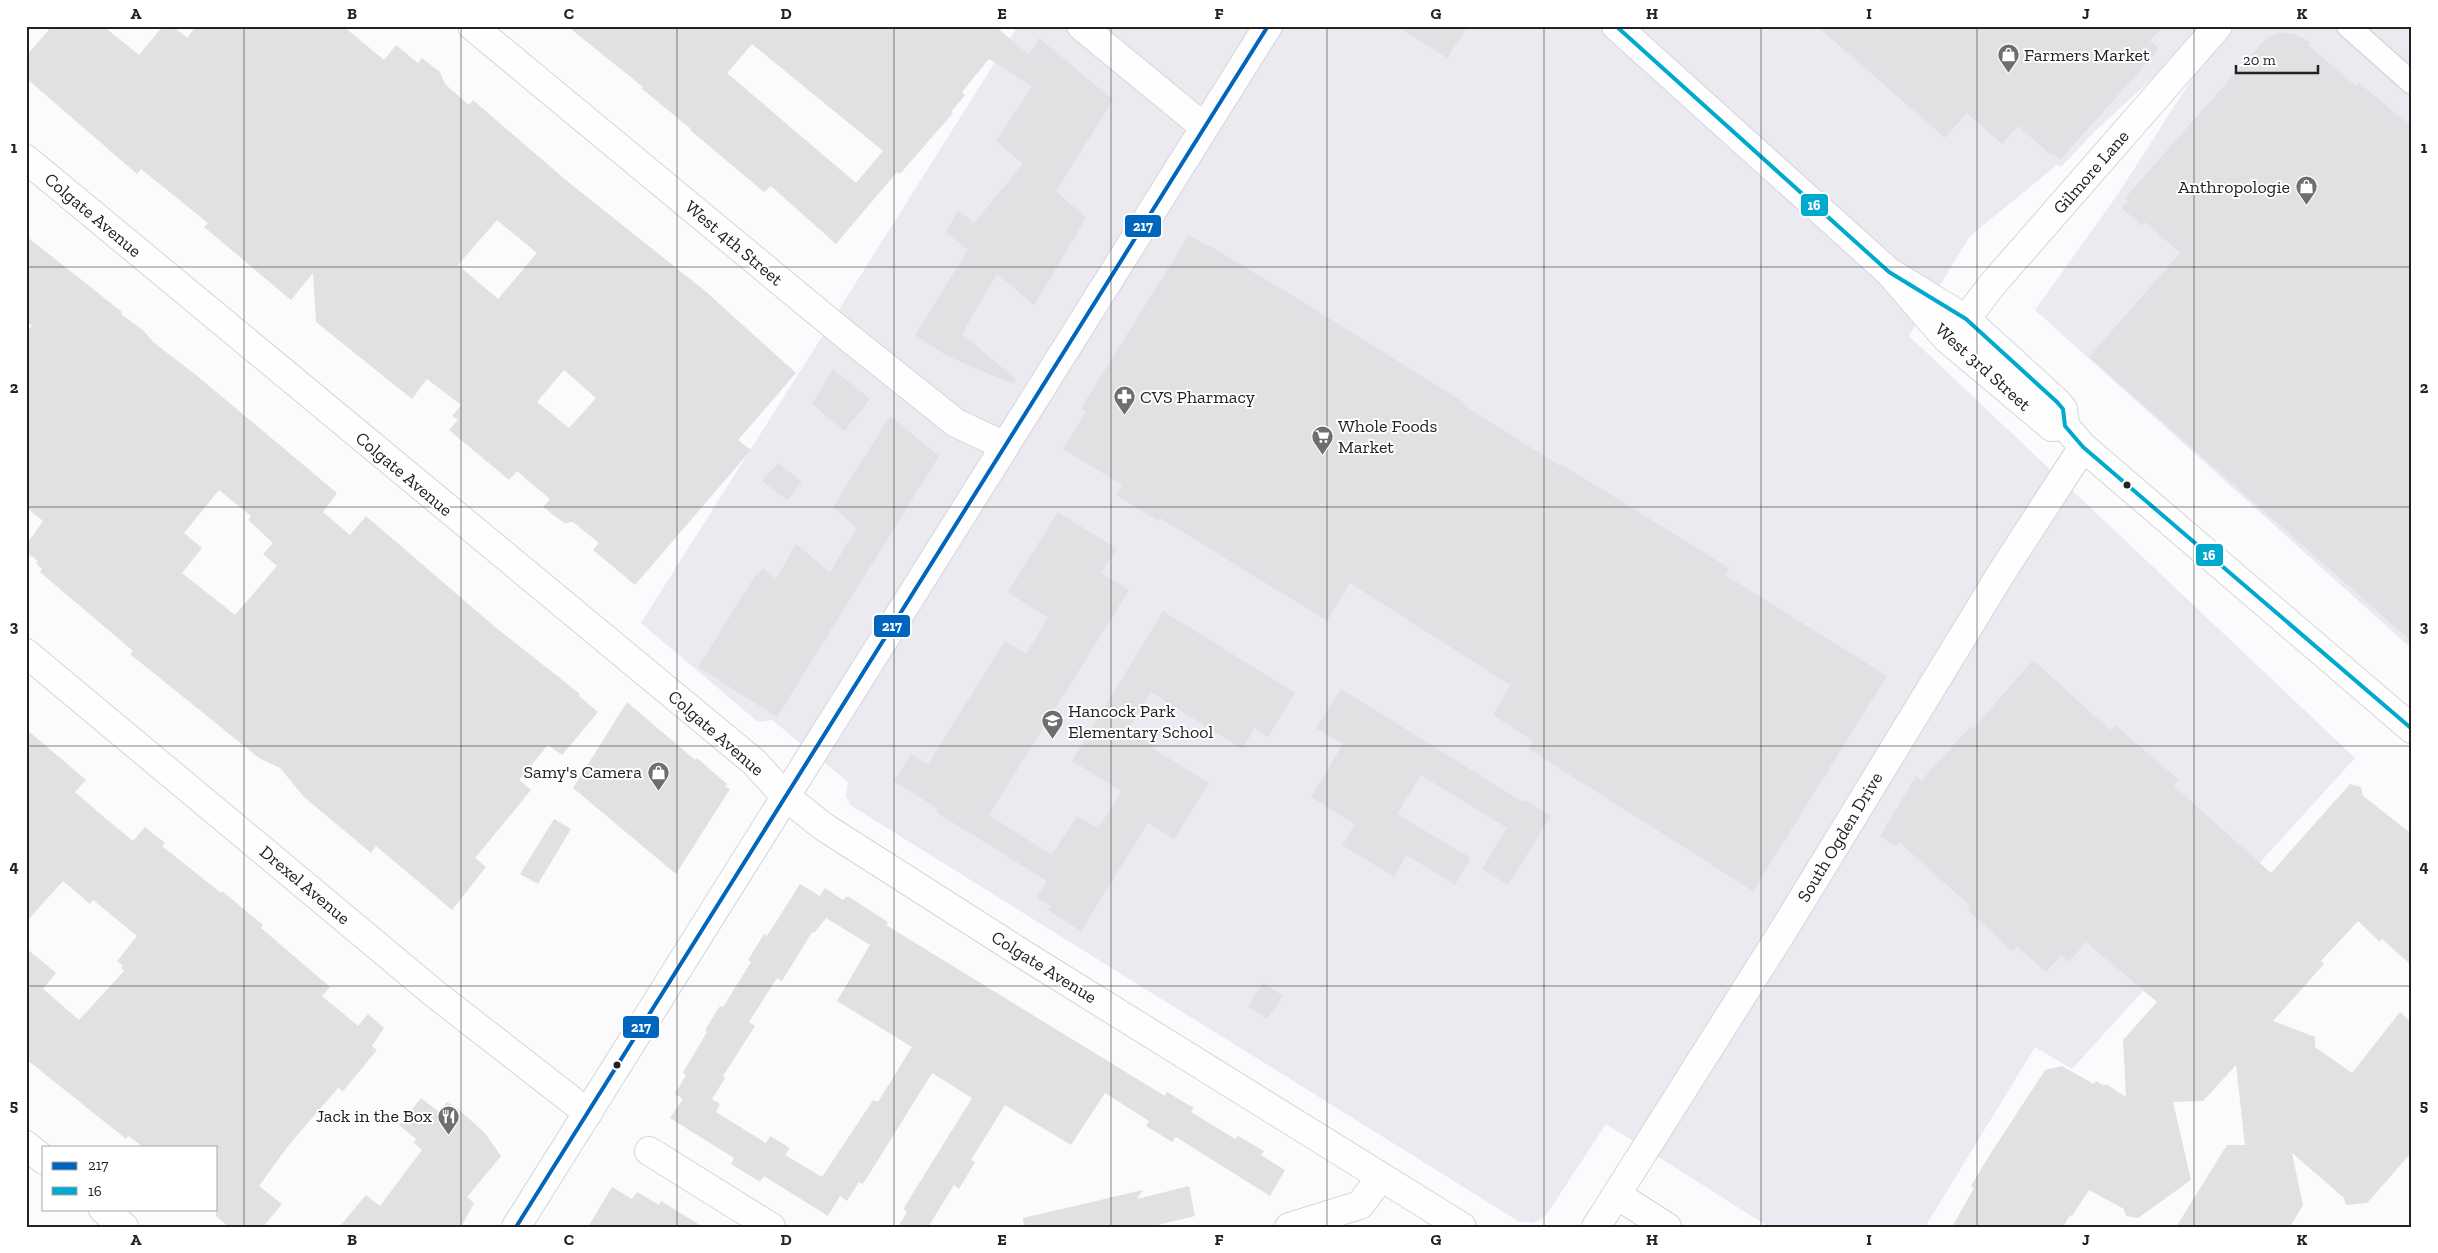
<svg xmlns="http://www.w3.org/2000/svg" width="2438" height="1253" font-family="'Zilla Slab',serif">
	<rect width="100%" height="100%" fill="#fbfafc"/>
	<g fill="#ebeaf0">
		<path d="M 1018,26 L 2210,26 L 2096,130 L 2061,167 L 2057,165 L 1970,236 L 1909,336 L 2355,758 L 2072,1069 L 2035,1047 L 1925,1227 L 1769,1227 L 1606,1124 L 1545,1217 L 1533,1223 L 1518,1221 L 850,805 L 846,796 L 848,782 L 772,720 L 758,722 L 641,623 Z"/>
		<path d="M 2226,26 L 2412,26 L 2412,649 L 2035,310 L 2118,194 Z"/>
	</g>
	<g fill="#e1e0e2" fill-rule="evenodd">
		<path d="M 52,26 L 103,26 L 139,55 L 163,26 L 173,26 L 187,38 L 196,26 L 343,26 L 384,60 L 396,45 L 418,63 L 422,58 L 440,72 L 445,84 L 469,105 L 473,100 L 567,181 L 704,290 L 796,373 L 738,440 L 751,450 L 635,585 L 593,550 L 599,543 L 573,522 L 564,523 L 543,507 L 550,499 L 517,471 L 509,480 L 449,430 L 458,420 L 452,416 L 461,405 L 427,379 L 412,399 L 316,322 L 313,273 L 291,300 L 204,227 L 208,223 L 141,169 L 137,174 L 26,78 L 26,56 ZM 497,220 L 537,253 L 498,299 L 458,265 ZM 564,370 L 596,398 L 569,428 L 537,402 Z"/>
		<path d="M 567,26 L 995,26 L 1029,55 L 1039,38 L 1113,100 L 1056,191 L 1086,218 L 1034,305 L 997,274 L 962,334 L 1016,379 L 1013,384 L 947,356 L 915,335 L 968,250 L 946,232 L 958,210 L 974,223 L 1023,164 L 996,141 L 1032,86 L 989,59 L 962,92 L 965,95 L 951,112 L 953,113 L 900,174 L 897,172 L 836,244 L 771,186 L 764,192 L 690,130 L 691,129 L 641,88 L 643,87 ZM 752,44 L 883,151 L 856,183 L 727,73 Z"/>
		<path d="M 1396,26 L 1468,26 L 1447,58 Z"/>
		<path d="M 1817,26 L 2163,26 L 2150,41 L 2158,48 L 2154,55 L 2060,160 L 2053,154 L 2052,156 L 2018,126 L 2002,144 L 1967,113 L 1945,138 Z"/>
		<path d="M 2280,33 L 2294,34 L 2310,42 L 2308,45 L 2356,86 L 2359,83 L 2412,127 L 2412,642 L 2089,357 L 2180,253 L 2145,222 L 2142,226 L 2122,208 L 2128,201 L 2125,198 L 2267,37 Z"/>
		<path d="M 1189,235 L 1207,246 L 1208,245 L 1303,302 L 1465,403 L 1463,405 L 1560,466 L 1561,464 L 1729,568 L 1725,575 L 1887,676 L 1753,891 L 1529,749 L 1533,741 L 1493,715 L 1510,685 L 1350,583 L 1327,621 L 1160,518 L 1158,521 L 1116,495 L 1122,485 L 1063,449 L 1086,412 L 1081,408 Z"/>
		<path d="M 26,236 L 122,312 L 121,314 L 144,331 L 153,342 L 196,375 L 337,493 L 323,512 L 350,535 L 366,516 L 495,627 L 580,694 L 579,696 L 598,712 L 562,755 L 548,745 L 519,780 L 531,790 L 475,858 L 486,867 L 452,910 L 376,846 L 371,853 L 304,797 L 280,768 L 259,758 L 130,654 L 133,651 L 40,572 L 42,569 L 36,563 L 38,561 L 26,552 L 26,545 L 43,521 L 26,507 L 26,333 L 32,326 L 26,320 ZM 219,490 L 251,516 L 248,520 L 273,543 L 263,554 L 277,566 L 235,615 L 182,573 L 202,548 L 184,533 Z"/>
		<path d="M 833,369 L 870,399 L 844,431 L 812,404 Z"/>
		<path d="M 890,416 L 939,456 L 777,717 L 698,667 L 755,576 L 763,568 L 776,579 L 796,544 L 830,572 L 857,528 L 833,507 Z"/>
		<path d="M 778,463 L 802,482 L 787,500 L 762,481 Z"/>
		<path d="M 1058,512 L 1117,549 L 1101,573 L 1129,590 L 989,815 L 1052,855 L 1077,816 L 1098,828 L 1122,791 L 1072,761 L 1163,611 L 1295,693 L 1268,737 L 1255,728 L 1242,749 L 1151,692 L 1129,728 L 1154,743 L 1152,748 L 1209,783 L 1174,839 L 1148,823 L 1081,931 L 1048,910 L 1051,906 L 1036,898 L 1047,881 L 936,812 L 938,809 L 894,781 L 911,754 L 928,764 L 1005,641 L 1026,654 L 1048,618 L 1008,592 Z"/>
		<path d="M 2033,660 L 2110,730 L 2115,725 L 2179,780 L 2174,786 L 2271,873 L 2350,784 L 2361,787 L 2363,796 L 2412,834 L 2412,966 L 2382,939 L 2380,942 L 2358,921 L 2321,961 L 2324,964 L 2273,1021 L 2315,1037 L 2315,1047 L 2352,1073 L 2400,1012 L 2412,1023 L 2412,1152 L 2367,1203 L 2346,1205 L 2344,1198 L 2292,1153 L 2303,1205 L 2290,1227 L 2176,1227 L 2227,1145 L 2245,1145 L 2236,1065 L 2203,1101 L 2173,1102 L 2191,1180 L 2138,1218 L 2126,1216 L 2124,1209 L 2089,1190 L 2072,1216 L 2070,1215 L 2063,1227 L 1952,1227 L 1974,1188 L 1971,1186 L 1989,1156 L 2045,1070 L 2062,1066 L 2094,1084 L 2096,1081 L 2104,1086 L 2106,1084 L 2126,1097 L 2123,1040 L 2157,1002 L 2086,942 L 2069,962 L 2061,955 L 2046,972 L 2017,946 L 2012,951 L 1967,909 L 1970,906 L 1899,842 L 1896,846 L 1880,836 L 1916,776 L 1921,781 L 1970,727 L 1973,729 Z"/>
		<path d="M 1341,689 L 1523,802 L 1524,800 L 1551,816 L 1508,885 L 1482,869 L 1507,828 L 1421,775 L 1397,814 L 1471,858 L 1455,885 L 1406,855 L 1394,877 L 1342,845 L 1355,824 L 1311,797 L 1343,744 L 1316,728 Z"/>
		<path d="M 627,702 L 695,760 L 697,758 L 727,784 L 725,786 L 730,789 L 676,874 L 573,788 Z"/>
		<path d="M 26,729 L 86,780 L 75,792 L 106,819 L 133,841 L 145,827 L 165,843 L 162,846 L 221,893 L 222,891 L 263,925 L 261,928 L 330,987 L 322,996 L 358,1026 L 368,1014 L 384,1028 L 372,1046 L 377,1050 L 343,1091 L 338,1088 L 288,1146 L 259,1186 L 282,1204 L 263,1227 L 229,1227 L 216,1216 L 216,1147 L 143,1147 L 129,1136 L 126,1139 L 26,1059 L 26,948 L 56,973 L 43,989 L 79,1020 L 124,971 L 121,968 L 123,966 L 117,961 L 137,936 L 93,900 L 90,904 L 63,881 L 26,922 Z"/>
		<path d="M 554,819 L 571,829 L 538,884 L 520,874 Z"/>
		<path d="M 800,884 L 820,896 L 825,888 L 843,900 L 846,897 L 849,897 L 888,922 L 886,925 L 1013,1003 L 1165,1096 L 1167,1092 L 1194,1108 L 1191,1112 L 1235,1139 L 1238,1136 L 1264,1151 L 1261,1155 L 1285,1170 L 1270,1196 L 1176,1137 L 1172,1142 L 1146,1126 L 1149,1121 L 1105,1093 L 1071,1145 L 1005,1105 L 971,1160 L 975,1162 L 959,1189 L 954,1185 L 928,1227 L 898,1227 L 907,1212 L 904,1210 L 905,1206 L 972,1098 L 932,1073 L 865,1181 L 862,1184 L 859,1182 L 847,1201 L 840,1196 L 828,1216 L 764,1176 L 760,1182 L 731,1164 L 734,1158 L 670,1118 L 683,1099 L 675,1094 L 686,1075 L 683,1073 L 685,1069 L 707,1032 L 705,1030 L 720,1006 L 723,1007 L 751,962 L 748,960 L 764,934 L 767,936 ZM 826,918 L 870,945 L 837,1001 L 912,1047 L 878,1102 L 873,1100 L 822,1177 L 785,1155 L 790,1148 L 770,1136 L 766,1143 L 716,1112 L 720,1104 L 712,1099 L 725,1078 L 723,1076 L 755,1026 L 749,1022 L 777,978 L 782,981 L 812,932 L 814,933 Z"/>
		<path d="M 1263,983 L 1283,996 L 1267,1019 L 1248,1006 Z"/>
		<path d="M 421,1098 L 439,1112 L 447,1102 L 459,1110 L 484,1132 L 501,1156 L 467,1197 L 474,1203 L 461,1227 L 339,1227 L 366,1195 L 380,1206 L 422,1150 L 414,1143 L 416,1139 L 399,1125 Z"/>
		<path d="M 1189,1186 L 1195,1216 L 1149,1227 L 1024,1227 L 1023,1218 L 1143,1190 L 1137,1199 Z"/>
		<path d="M 612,1187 L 632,1199 L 637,1192 L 659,1205 L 661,1201 L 703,1227 L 588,1227 Z"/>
	</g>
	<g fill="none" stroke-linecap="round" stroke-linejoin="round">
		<defs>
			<path id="pedestrian" d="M 2348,26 L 2412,83"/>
			<g id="minor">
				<path d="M 472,26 L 843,333 L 956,423 L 1005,446"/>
				<path d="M 1081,26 L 1204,127"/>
				<path d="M 26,159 L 754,762 L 786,797 L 824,827 L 1026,956 L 1462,1227"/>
				<path d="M 1966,319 L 1991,286 L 2218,26"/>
				<path d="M 26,653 L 435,994 L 588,1113"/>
				<path d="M 26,1145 L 44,1160"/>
				<path d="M 649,1151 L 771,1227"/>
				<path d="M 1617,1195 L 1667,1227"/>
				<path d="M 103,1209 L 124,1227"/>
				<path d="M 1289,1227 L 1360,1205 L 1381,1177"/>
				<path d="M 1596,1227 L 1786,926 L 2002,572 L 2083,447"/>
			</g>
			<g id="secondary">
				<path d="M 1616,26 L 1889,272 L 1946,338 L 2052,427 L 2065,426"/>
				<path d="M 1889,272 L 1966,319 L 2057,402 L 2063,409 L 2065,426 L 2083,447 L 2412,729"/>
				<path d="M 516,1227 L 1268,26"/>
			</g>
		</defs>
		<use href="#pedestrian" stroke="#d6d6d7" stroke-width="25"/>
		<use href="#minor" stroke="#d6d6d7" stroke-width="30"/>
		<use href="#secondary" stroke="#d6d6d7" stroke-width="30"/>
		<use href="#pedestrian" stroke="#fefeff" stroke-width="22"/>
		<use href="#minor" stroke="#fefeff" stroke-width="28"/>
		<use href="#secondary" stroke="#fefeff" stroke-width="28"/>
		<defs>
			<path id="bus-1" d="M 516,1227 L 1268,26"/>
			<path id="bus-2" d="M 1616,26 L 1889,272 L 1966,319 L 2057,402 L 2063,409 L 2065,426 L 2083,447 L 2412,729"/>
		</defs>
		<use href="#bus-1" stroke="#fff" stroke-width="8"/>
		<use href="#bus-2" stroke="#fff" stroke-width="8"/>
		<use href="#bus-1" stroke="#0065bd" stroke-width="4"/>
		<use href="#bus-2" stroke="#00a9ce" stroke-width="4"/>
	</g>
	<path fill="none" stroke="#222223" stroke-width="1" stroke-opacity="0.55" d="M 244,26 L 244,1227M 461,26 L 461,1227M 677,26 L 677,1227M 894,26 L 894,1227M 1111,26 L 1111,1227M 1327,26 L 1327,1227M 1544,26 L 1544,1227M 1761,26 L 1761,1227M 1977,26 L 1977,1227M 2194,26 L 2194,1227M 26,267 L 2412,267M 26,507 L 2412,507M 26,746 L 2412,746M 26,986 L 2412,986"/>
	<defs>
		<symbol id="shop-pin" viewBox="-11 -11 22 30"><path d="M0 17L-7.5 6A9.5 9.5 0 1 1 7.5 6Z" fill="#6e6e6f" stroke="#fff"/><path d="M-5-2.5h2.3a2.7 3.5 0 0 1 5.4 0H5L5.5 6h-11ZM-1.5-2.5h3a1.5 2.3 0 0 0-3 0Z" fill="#fff"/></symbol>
		<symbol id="pharmacy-pin" viewBox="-11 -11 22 30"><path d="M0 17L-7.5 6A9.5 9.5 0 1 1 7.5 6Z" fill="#6e6e6f" stroke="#fff"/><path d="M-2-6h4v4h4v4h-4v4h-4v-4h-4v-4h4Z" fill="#fff"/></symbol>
		<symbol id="supermarket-pin" viewBox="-11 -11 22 30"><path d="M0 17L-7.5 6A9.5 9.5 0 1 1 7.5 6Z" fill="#6e6e6f" stroke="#fff"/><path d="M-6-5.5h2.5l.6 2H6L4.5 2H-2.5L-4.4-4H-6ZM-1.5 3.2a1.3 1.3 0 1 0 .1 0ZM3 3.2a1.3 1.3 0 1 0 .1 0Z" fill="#fff"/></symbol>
		<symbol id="school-pin" viewBox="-11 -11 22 30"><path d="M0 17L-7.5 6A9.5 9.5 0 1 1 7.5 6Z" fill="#6e6e6f" stroke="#fff"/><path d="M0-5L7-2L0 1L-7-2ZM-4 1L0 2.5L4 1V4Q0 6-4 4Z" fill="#fff"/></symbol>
		<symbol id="restaurant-pin" viewBox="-11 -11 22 30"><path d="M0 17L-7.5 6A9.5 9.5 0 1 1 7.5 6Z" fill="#6e6e6f" stroke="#fff"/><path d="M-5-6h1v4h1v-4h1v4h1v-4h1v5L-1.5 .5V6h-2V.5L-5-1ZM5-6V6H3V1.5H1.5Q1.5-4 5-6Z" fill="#fff"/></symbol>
	</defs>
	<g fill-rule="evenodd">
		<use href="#shop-pin" x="1996" y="42" width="25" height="34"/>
		<use href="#shop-pin" x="2294" y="174" width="25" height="34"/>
		<use href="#pharmacy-pin" x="1112" y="384" width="25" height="34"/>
		<use href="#supermarket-pin" x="1310" y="424" width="25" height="34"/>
		<use href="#school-pin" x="1040" y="708" width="25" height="34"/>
		<use href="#shop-pin" x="646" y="760" width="25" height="34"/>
		<use href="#restaurant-pin" x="436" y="1104" width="25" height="34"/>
	</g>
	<g fill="#222223" stroke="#fff" stroke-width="2">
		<circle cx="2127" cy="485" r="4.5"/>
		<circle cx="617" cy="1065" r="4.5"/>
	</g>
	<g text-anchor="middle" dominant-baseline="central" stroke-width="4" stroke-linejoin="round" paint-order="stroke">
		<g font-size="18" fill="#222223" stroke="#fff" text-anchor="start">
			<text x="2024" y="55">Farmers Market</text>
			<text x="2290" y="187" text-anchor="end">Anthropologie</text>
			<text x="1140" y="397">CVS Pharmacy</text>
			<text x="1338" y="426">Whole Foods<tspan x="1338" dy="21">Market</tspan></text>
			<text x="1068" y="711">Hancock Park<tspan x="1068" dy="21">Elementary School</tspan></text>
			<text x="642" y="772" text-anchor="end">Samy's Camera</text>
			<text x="432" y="1116" text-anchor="end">Jack in the Box</text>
		</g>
		<g font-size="18" fill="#222223" stroke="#fff">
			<text transform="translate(2091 172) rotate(-49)">Gilmore Lane</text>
			<text transform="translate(93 215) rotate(40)">Colgate Avenue</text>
			<text transform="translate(734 243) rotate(40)">West 4th Street</text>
			<text transform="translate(1983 367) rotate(42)">West 3rd Street</text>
			<text transform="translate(404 474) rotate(40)">Colgate Avenue</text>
			<text transform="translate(716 733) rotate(41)">Colgate Avenue</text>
			<text transform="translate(1840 837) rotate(-59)">South Ogden Drive</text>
			<text transform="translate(305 885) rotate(40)">Drexel Avenue</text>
			<text transform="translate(1044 967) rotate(32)">Colgate Avenue</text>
		</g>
	</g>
	<g stroke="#fff" stroke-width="2">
		<rect x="1800" y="193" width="29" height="24" rx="5" fill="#00a9ce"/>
		<rect x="1124" y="214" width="38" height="24" rx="5" fill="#0065bd"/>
		<rect x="2195" y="543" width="29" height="24" rx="5" fill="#00a9ce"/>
		<rect x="873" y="614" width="38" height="24" rx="5" fill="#0065bd"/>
		<rect x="622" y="1015" width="38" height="24" rx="5" fill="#0065bd"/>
	</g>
	<g font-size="14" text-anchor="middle" font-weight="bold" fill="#fff">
		<text x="1814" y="210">16</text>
		<text x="1143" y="231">217</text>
		<text x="2209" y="560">16</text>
		<text x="892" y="631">217</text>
		<text x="641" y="1032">217</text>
	</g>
	<rect width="2438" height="1253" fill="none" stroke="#ffffff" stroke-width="55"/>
	<rect x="42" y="1146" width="175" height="65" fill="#ffffff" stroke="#a7a7a7"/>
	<rect x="52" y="1162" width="25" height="8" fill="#0065bd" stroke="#a7a7a7"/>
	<text x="88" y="1170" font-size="15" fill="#222223">217</text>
	<rect x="52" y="1187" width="25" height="8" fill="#00a9ce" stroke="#a7a7a7"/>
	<text x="88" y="1196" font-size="15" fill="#222223">16</text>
	<path d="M2236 65v8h82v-8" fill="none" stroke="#222223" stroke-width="2.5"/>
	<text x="2243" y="65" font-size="15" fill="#222223" stroke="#ffffff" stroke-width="4" paint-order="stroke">20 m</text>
	<rect x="28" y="28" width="2382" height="1198" fill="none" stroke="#222223" stroke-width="2"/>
	<g font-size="16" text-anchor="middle" font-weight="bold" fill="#222223">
		<text x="136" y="19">A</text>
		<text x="352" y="19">B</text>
		<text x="569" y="19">C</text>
		<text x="786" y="19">D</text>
		<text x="1002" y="19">E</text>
		<text x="1219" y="19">F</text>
		<text x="1436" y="19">G</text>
		<text x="1652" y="19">H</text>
		<text x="1869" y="19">I</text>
		<text x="2086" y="19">J</text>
		<text x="2302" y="19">K</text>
		<text x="14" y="153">1</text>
		<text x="2424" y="153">1</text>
		<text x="14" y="393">2</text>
		<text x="2424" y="393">2</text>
		<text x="14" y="632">3</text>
		<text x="2424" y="632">3</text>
		<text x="14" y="872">4</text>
		<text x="2424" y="872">4</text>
		<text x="14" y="1111">5</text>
		<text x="2424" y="1111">5</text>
		<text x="136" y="1245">A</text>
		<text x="352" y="1245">B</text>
		<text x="569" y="1245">C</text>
		<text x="786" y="1245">D</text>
		<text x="1002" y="1245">E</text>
		<text x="1219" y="1245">F</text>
		<text x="1436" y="1245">G</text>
		<text x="1652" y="1245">H</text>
		<text x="1869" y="1245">I</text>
		<text x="2086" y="1245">J</text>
		<text x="2302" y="1245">K</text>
	</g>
</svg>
